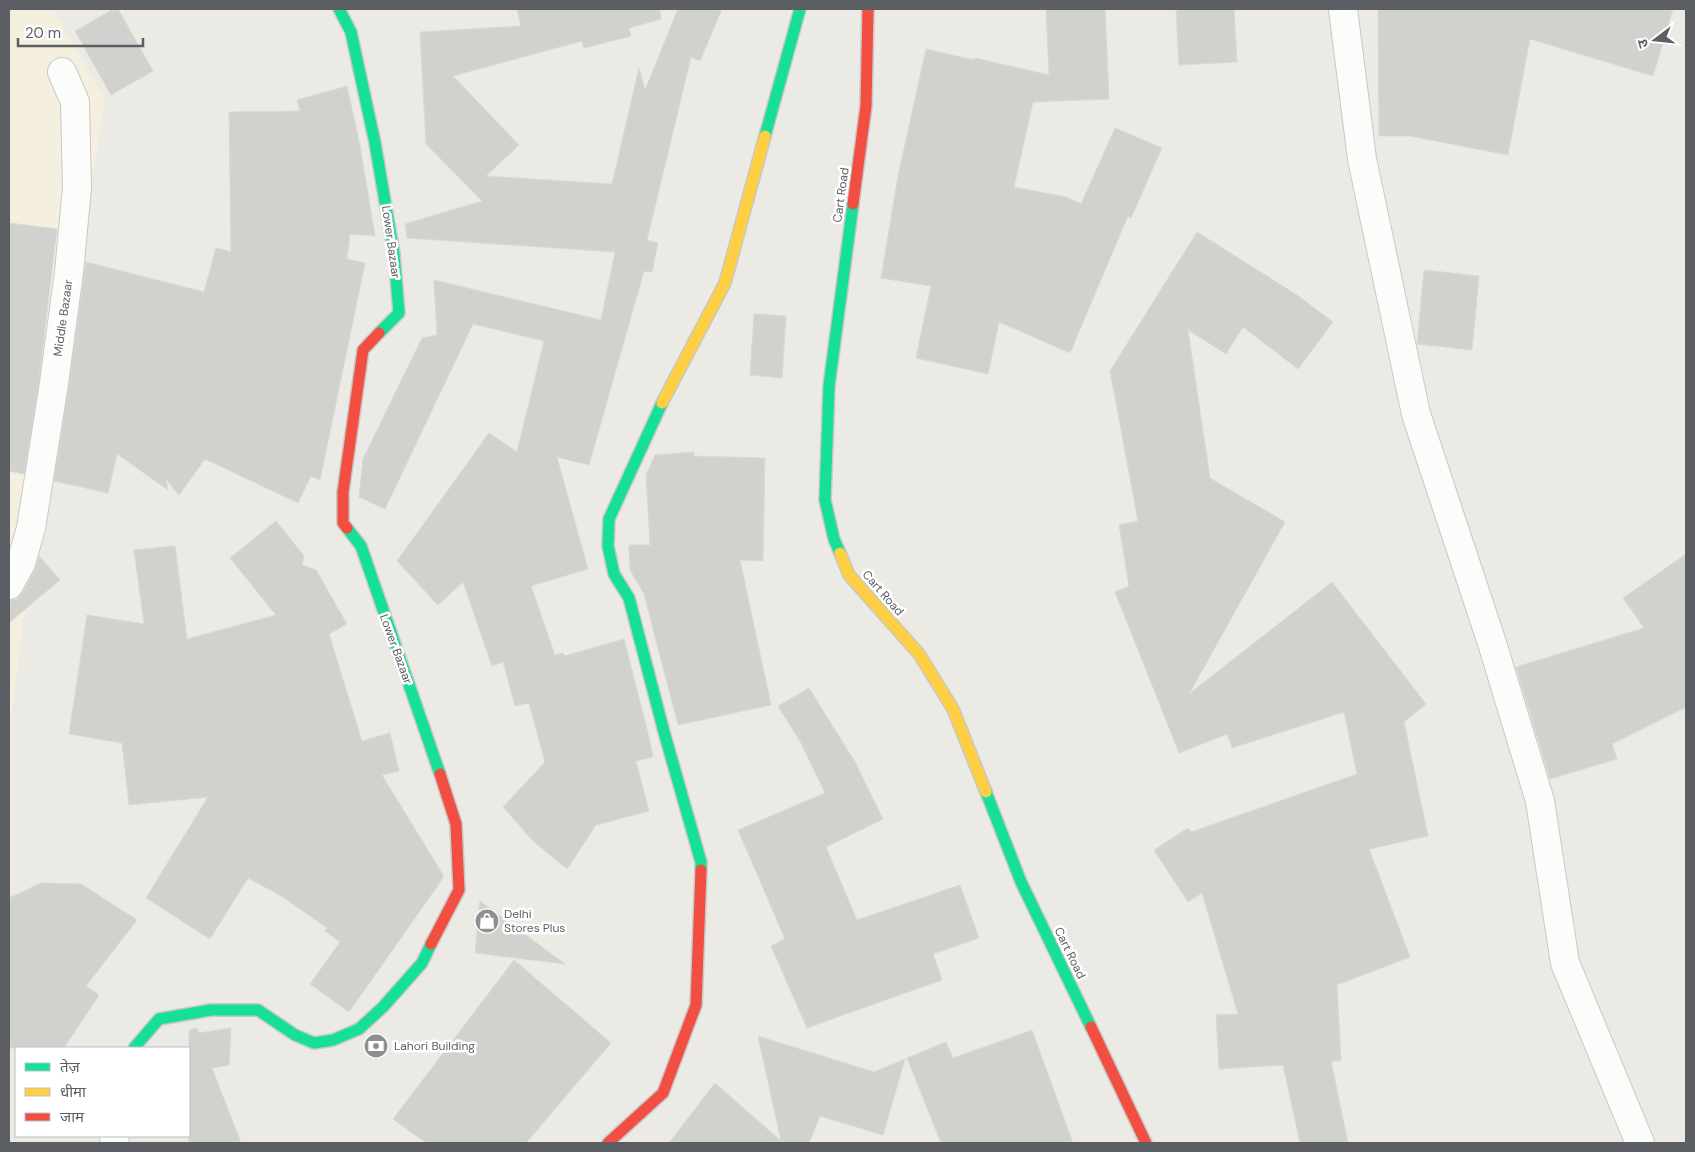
<svg xmlns="http://www.w3.org/2000/svg" width="1695" height="1152" font-family="'DM Sans','Noto Sans Devanagari',sans-serif">
	<rect width="100%" height="100%" fill="#ebeae5"/>
	<path fill="#f4efde" d="M 9,9 L 53,9 L 105,98 L 26,602 L 9,735 Z"/>
	<g fill="#d1d1ce" stroke="#dad9d4">
		<path d="M 114,9 L 118,9 L 153,71 L 111,95 L 75,31 Z"/>
		<path d="M 517,9 L 660,9 L 661,19 L 629,28 L 631,36 L 584,48 L 582,41 L 453,76 L 519,145 L 486,176 L 612,184 L 639,68 L 645,90 L 678,9 L 722,9 L 700,61 L 691,57 L 647,240 L 658,243 L 652,272 L 644,271 L 589,465 L 557,457 L 588,569 L 531,586 L 555,655 L 563,653 L 564,656 L 624,639 L 649,737 L 653,757 L 636,761 L 649,811 L 596,825 L 567,869 L 534,842 L 503,807 L 545,762 L 529,703 L 515,706 L 503,662 L 492,666 L 463,582 L 438,605 L 397,561 L 489,433 L 517,452 L 544,341 L 473,324 L 385,509 L 359,497 L 363,459 L 422,338 L 437,335 L 434,280 L 601,320 L 615,252 L 407,238 L 405,224 L 482,201 L 426,144 L 420,32 L 521,26 Z"/>
		<path d="M 1046,9 L 1105,9 L 1109,99 L 1033,102 L 1014,187 L 1066,197 L 1081,204 L 1115,128 L 1162,148 L 1131,218 L 1128,216 L 1070,353 L 999,322 L 988,374 L 916,358 L 931,286 L 881,278 L 898,176 L 926,49 L 974,60 L 975,58 L 1049,75 Z"/>
		<path d="M 1176,9 L 1234,9 L 1237,62 L 1179,65 Z"/>
		<path d="M 1378,9 L 1673,9 L 1653,76 L 1530,39 L 1508,155 L 1410,136 L 1379,136 Z"/>
		<path d="M 347,86 L 360,146 L 375,236 L 350,234 L 347,259 L 365,263 L 320,480 L 311,476 L 298,503 L 205,459 L 179,495 L 166,479 L 168,490 L 117,454 L 108,493 L 54,481 L 68,392 L 86,262 L 204,292 L 216,248 L 231,252 L 229,112 L 300,111 L 297,100 Z"/>
		<path d="M 9,223 L 57,229 L 38,388 L 24,474 L 9,471 Z"/>
		<path d="M 1197,232 L 1297,295 L 1333,322 L 1298,369 L 1243,327 L 1226,354 L 1188,330 L 1210,478 L 1285,522 L 1189,694 L 1332,582 L 1426,704 L 1404,722 L 1428,836 L 1369,849 L 1410,957 L 1337,985 L 1341,1061 L 1331,1061 L 1348,1143 L 1300,1143 L 1283,1065 L 1219,1069 L 1216,1015 L 1238,1014 L 1202,893 L 1188,902 L 1154,850 L 1188,828 L 1191,832 L 1357,774 L 1344,712 L 1232,748 L 1227,734 L 1179,753 L 1115,592 L 1129,586 L 1119,525 L 1138,521 L 1110,371 Z"/>
		<path d="M 1424,270 L 1479,276 L 1472,350 L 1417,344 Z"/>
		<path d="M 754,314 L 786,316 L 782,378 L 750,375 Z"/>
		<path d="M 694,452 L 694,456 L 765,458 L 763,561 L 740,560 L 771,705 L 678,725 L 644,594 L 630,570 L 629,545 L 650,545 L 646,475 L 655,455 Z"/>
		<path d="M 276,521 L 304,556 L 302,565 L 316,570 L 347,624 L 329,634 L 362,741 L 390,733 L 399,771 L 382,775 L 443,875 L 443,878 L 349,1012 L 310,984 L 340,942 L 325,931 L 327,928 L 283,897 L 248,878 L 210,939 L 146,898 L 208,797 L 129,805 L 122,743 L 69,734 L 87,615 L 144,624 L 134,550 L 175,546 L 187,639 L 276,615 L 230,558 Z"/>
		<path d="M 1686,554 L 1686,707 L 1612,744 L 1617,759 L 1550,779 L 1516,667 L 1644,628 L 1623,598 Z"/>
		<path d="M 39,556 L 60,580 L 9,623 L 9,601 L 17,599 L 23,592 L 35,570 Z"/>
		<path d="M 809,688 L 855,762 L 883,819 L 826,847 L 857,920 L 960,885 L 979,938 L 933,954 L 942,980 L 807,1028 L 771,946 L 785,939 L 738,830 L 825,793 L 801,743 L 778,706 Z"/>
		<path d="M 41,883 L 81,884 L 137,920 L 86,986 L 99,995 L 64,1048 L 9,1048 L 9,898 Z"/>
		<path d="M 480,901 L 565,964 L 475,953 Z"/>
		<path d="M 514,960 L 611,1043 L 526,1143 L 426,1143 L 393,1119 Z"/>
		<path d="M 197,1028 L 199,1033 L 231,1028 L 229,1065 L 212,1068 L 241,1143 L 189,1143 L 189,1030 Z"/>
		<path d="M 1032,1030 L 1073,1143 L 941,1143 L 907,1058 L 946,1042 L 953,1058 Z"/>
		<path d="M 758,1036 L 874,1072 L 905,1059 L 883,1135 L 820,1116 L 809,1143 L 669,1143 L 715,1083 L 781,1141 Z"/>
	</g>
	<g fill="none" stroke-linecap="round" stroke-linejoin="round">
		<defs>
			<g id="street">
				<path d="M 1343,9 L 1362,159 L 1416,414 L 1492,643 L 1540,801 L 1565,963 L 1640,1143"/>
				<path d="M 9,585 L 21,563 L 31,528 L 53,390 L 69,272 L 77,188 L 75,102 L 62,72"/>
				<path d="M 114,1136 L 115,1143"/>
			</g>
			<g id="fast">
				<path d="M 339,9 L 351,32 L 375,143 L 394,254 L 399,313 L 379,333"/>
				<path d="M 765,136 L 800,9"/>
				<path d="M 662,403 L 609,519 L 608,546 L 614,574 L 629,598 L 664,732 L 701,862 L 701,870"/>
				<path d="M 347,528 L 361,546 L 440,774"/>
				<path d="M 840,553 L 834,539 L 825,500 L 829,386 L 853,204"/>
				<path d="M 986,792 L 1021,882 L 1091,1027"/>
				<path d="M 134,1048 L 159,1019 L 211,1010 L 258,1010 L 295,1035 L 314,1043 L 333,1040 L 359,1029 L 383,1007 L 422,963 L 431,944"/>
			</g>
			<g id="slow">
				<path d="M 662,403 L 725,283 L 765,136"/>
				<path d="M 840,553 L 849,575 L 919,654 L 953,709 L 986,792"/>
			</g>
			<g id="jam">
				<path d="M 853,204 L 866,106 L 868,9"/>
				<path d="M 347,528 L 343,523 L 343,492 L 363,350 L 379,333"/>
				<path d="M 431,944 L 459,890 L 456,824 L 440,774"/>
				<path d="M 1091,1027 L 1146,1143"/>
				<path d="M 608,1143 L 663,1093 L 696,1005 L 701,870"/>
			</g>
		</defs>
		<use href="#street" stroke="#c8c8c8" stroke-width="30"/>
		<use href="#fast" stroke="#c8c8c7" stroke-width="14"/>
		<use href="#slow" stroke="#c8c8c7" stroke-width="14"/>
		<use href="#jam" stroke="#c8c8c7" stroke-width="14"/>
		<use href="#street" stroke="#fcfcfb" stroke-width="28"/>
		<use href="#fast" stroke="#16e098" stroke-width="11"/>
		<use href="#slow" stroke="#ffcf43" stroke-width="11"/>
		<use href="#jam" stroke="#f24e42" stroke-width="11"/>
	</g>
	<defs>
		<symbol id="shop-disc" viewBox="-11 -11 22 22"><circle r="9.5" fill="#8d9090" stroke="#fff"/><path d="M-5-2.5h2.3a2.7 3.5 0 0 1 5.4 0H5L5.5 6h-11ZM-1.5-2.5h3a1.5 2.3 0 0 0-3 0Z" fill="#fff"/></symbol>
		<symbol id="bank-disc" viewBox="-11 -11 22 22"><circle r="9.5" fill="#8d9090" stroke="#fff"/><path d="M-6-4H6V4H-6ZM0-2.3a2.3 2.3 0 1 0 0 4.6a2.3 2.3 0 1 0 0-4.6Z" fill="#fff"/></symbol>
	</defs>
	<g fill-rule="evenodd">
		<use href="#shop-disc" x="473" y="907" width="28" height="28"/>
		<use href="#bank-disc" x="362" y="1032" width="28" height="28"/>
	</g>
	<g text-anchor="middle" dominant-baseline="central" stroke-width="5" stroke-linejoin="round" paint-order="stroke">
		<g font-size="12" fill="#5b5f63" stroke="#fff">
			<text transform="translate(841 195) rotate(-82)">Cart Road</text>
			<text transform="translate(391 242) rotate(82)">Lower Bazaar</text>
			<text transform="translate(63 318) rotate(-82)">Middle Bazaar</text>
			<text transform="translate(883 593) rotate(49)">Cart Road</text>
			<text transform="translate(396 649) rotate(70)">Lower Bazaar</text>
			<text transform="translate(1070 953) rotate(64)">Cart Road</text>
		</g>
		<g font-size="12" fill="#5b5f63" stroke="#fff" text-anchor="start">
			<text x="504" y="914">Delhi<tspan x="504" dy="14">Stores Plus</tspan></text>
			<text x="394" y="1046">Lahori Building</text>
		</g>
	</g>
	<rect width="1695" height="1152" fill="none" stroke="#5b5f63" stroke-width="20"/>
	<rect x="15" y="1047" width="175" height="90" fill="#ffffff" stroke="#bdbfc1"/>
	<rect x="25" y="1063" width="25" height="8" fill="#16e098" stroke="#bdbfc1"/>
	<text x="60" y="1072" font-size="15" fill="#5b5f63">तेज़</text>
	<rect x="25" y="1088" width="25" height="8" fill="#ffcf43" stroke="#bdbfc1"/>
	<text x="60" y="1097" font-size="15" fill="#5b5f63">धीमा</text>
	<rect x="25" y="1113" width="25" height="8" fill="#f24e42" stroke="#bdbfc1"/>
	<text x="60" y="1122" font-size="15" fill="#5b5f63">जाम</text>
	<g transform="translate(1655 40) rotate(254)" stroke="#ffffff" stroke-width="4" paint-order="stroke">
	<path d="M0-4L9 19L0 12L-9 19Z" fill="#5b5f63"/>
	<text y="-8" font-size="14" font-weight="bold" text-anchor="middle" fill="#5b5f63">उ</text>
	</g>
	<path d="M18 38v8h125v-8" fill="none" stroke="#5b5f63" stroke-width="2.5"/>
	<text x="25" y="38" font-size="15" fill="#5b5f63" stroke="#ffffff" stroke-width="4" paint-order="stroke">20 m</text>
</svg>
